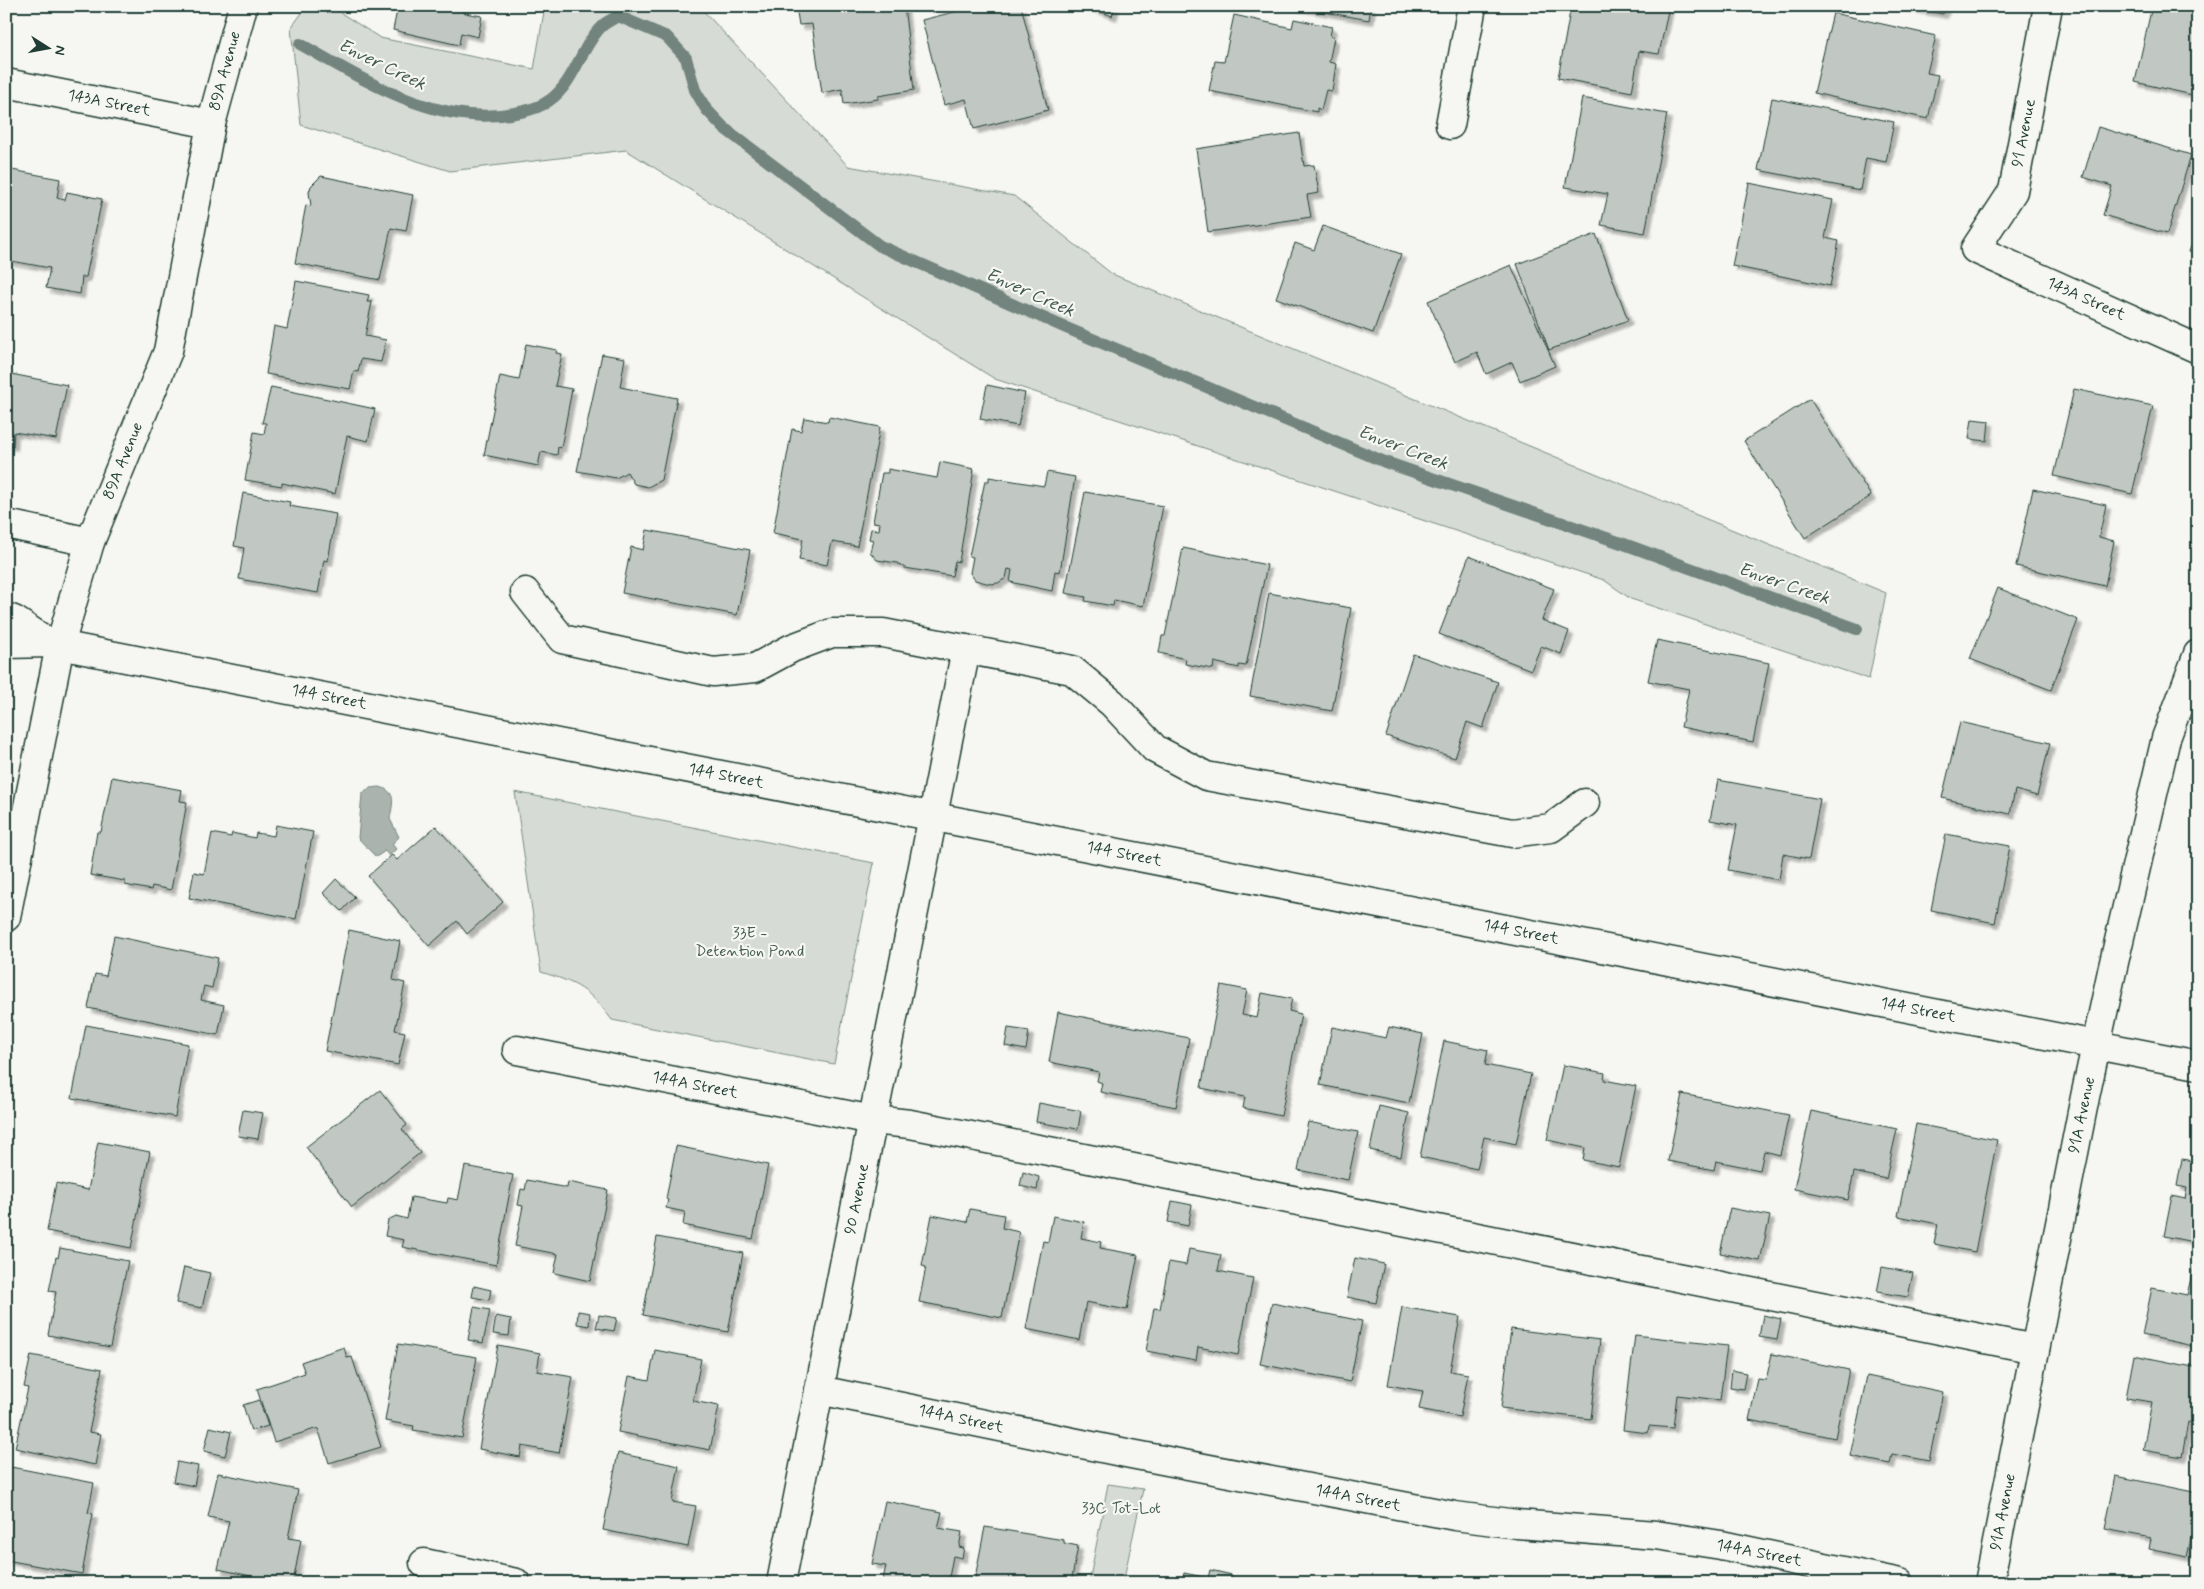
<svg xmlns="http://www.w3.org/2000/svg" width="2204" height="1589" font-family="Mynerve,sans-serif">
	<defs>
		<filter id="shadow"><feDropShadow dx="4.5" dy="4.5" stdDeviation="1" flood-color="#0004"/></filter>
	</defs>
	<rect width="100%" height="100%" fill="#f6f6f2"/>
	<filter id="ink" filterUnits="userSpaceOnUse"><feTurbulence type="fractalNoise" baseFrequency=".02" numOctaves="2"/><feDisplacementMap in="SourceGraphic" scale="10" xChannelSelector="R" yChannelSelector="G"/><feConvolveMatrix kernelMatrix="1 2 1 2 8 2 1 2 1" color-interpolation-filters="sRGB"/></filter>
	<g filter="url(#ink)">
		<g fill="#d6dbd6" stroke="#7a8c85">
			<path d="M 307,6 L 330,6 L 380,38 L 534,69 L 545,6 L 699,6 L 848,166 L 1014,196 L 1112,274 L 1886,593 L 1869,679 L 1631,599 L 1604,580 L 995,379 L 626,150 L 450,171 L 301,125 L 291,28 Z"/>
			<path d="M 515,792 L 874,863 L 834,1064 L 612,1020 C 589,989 577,983 541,972 Z"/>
			<path d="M 1108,1484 L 1143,1489 L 1123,1583 L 1089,1583 Z"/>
		</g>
		<path fill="#aab3ae" stroke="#72847d" d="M 380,787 C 398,792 392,805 390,819 L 399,837 L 392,844 L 396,849 L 389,856 L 385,851 L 376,857 L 358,838 L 362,794 L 370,788 Z"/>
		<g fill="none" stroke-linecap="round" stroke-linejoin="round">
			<path stroke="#72847d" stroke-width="12" d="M 300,44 C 365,80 437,128 515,113 C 527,111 540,108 550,100 C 575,82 581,46 602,26 C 606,22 613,19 618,16 L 667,37 L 686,58 L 695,90 L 706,109 L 724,128 L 880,246 L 1064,327 L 1385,462 L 1624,544 L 1857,629"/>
		</g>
		<g fill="#c1c8c3" stroke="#1f3d34" filter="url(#shadow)">
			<path d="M 398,6 L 465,6 L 464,13 L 482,16 L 478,37 L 461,33 L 459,45 L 393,30 Z"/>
			<path d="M 796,6 L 904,6 L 914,90 L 878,96 L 878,99 L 844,104 L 842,89 L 822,93 L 812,24 L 799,25 Z"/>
			<path d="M 956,6 L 1021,6 L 1048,110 L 974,129 L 966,99 L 944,105 L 922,20 L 958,11 Z"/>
			<path d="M 1086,6 L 1115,6 L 1112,16 Z"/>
			<path d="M 1291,6 L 1371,6 L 1369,20 Z"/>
			<path d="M 1571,6 L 1669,6 L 1659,54 L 1639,51 L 1632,92 L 1558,78 Z"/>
			<path d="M 1901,6 L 1945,6 L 1943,14 Z"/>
			<path d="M 2152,6 L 2198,7 L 2197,96 L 2135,82 Z"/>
			<path d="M 1833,13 L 1936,36 L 1927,73 L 1938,75 L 1928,119 L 1814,93 Z"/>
			<path d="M 1234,15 L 1292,28 L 1294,19 L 1332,27 L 1330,36 L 1334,38 L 1329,62 L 1336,64 L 1332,91 L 1326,90 L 1321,110 L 1317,108 L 1317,112 L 1209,91 L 1215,61 L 1224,62 Z"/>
			<path d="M 1582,98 L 1667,114 L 1645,233 L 1601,225 L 1608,194 L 1565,187 Z"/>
			<path d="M 1772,98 L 1894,122 L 1886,162 L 1866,158 L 1860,190 L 1758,170 Z"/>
			<path d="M 2098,127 L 2191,155 L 2167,234 L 2103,215 L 2112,186 L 2083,177 Z"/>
			<path d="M 1299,133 L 1304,166 L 1314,165 L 1319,193 L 1307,195 L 1311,217 L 1208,232 L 1196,149 Z"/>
			<path d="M 12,170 L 60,179 L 57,198 L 65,200 L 67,192 L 102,199 L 86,277 L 82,277 L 80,294 L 46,288 L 50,268 L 6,260 L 6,200 Z"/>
			<path d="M 321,176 L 413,195 L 406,231 L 391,228 L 380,280 L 295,263 L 306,205 L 311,206 L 309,192 L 311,186 Z"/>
			<path d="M 1749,183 L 1833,200 L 1825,238 L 1839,241 L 1830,286 L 1732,266 Z"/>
			<path d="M 1323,226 L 1401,254 L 1373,333 L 1276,298 L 1295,243 L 1314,250 Z"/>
			<path d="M 2198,227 L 2198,255 L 2189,252 Z"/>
			<path d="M 1596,234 L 1628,320 L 1549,350 L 1517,264 Z"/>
			<path d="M 1511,265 L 1555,366 L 1520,381 L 1512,362 L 1486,374 L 1477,352 L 1455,362 L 1428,301 Z"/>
			<path d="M 296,281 L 369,295 L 367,302 L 372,302 L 365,336 L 386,340 L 381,362 L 361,359 L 358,372 L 354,371 L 350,389 L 266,374 L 274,326 L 287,329 Z"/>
			<path d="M 526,344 L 557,350 L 556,353 L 562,354 L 555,386 L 572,389 L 561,448 L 558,447 L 557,455 L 541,452 L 538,466 L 484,455 L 500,376 L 519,380 Z"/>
			<path d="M 602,354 L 625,358 L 620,387 L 677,398 L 661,480 L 648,487 L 634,484 L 627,472 L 616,478 L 577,471 Z"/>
			<path d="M 6,373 L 67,385 L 56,439 L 14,432 L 13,446 L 6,445 Z"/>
			<path d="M 987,385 L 1025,393 L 1018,426 L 980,419 Z"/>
			<path d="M 271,387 L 375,409 L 368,441 L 347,436 L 335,494 L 282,483 L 282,486 L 245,480 L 254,432 L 264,434 L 266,423 L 262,423 Z"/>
			<path d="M 2074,389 L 2153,406 L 2132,494 L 2054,476 Z"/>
			<path d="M 1810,399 L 1871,496 L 1805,538 L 1744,441 Z"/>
			<path d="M 829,417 L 880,427 L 857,546 L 832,542 L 827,565 L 799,560 L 803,539 L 773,533 L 792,429 L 801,431 L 804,418 L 828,422 Z"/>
			<path d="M 1972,419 L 1989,421 L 1987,441 L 1969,439 Z"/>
			<path d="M 940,462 L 974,469 L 959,562 L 955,561 L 952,576 L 905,568 L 897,563 L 877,560 L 870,552 L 873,540 L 869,539 L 871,529 L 879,530 L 880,523 L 873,522 L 882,473 L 888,473 L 888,469 L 937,478 Z"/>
			<path d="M 1047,472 L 1075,477 L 1060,572 L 1055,571 L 1052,591 L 1010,582 L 1012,570 L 1008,569 L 1006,578 L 998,583 L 990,584 L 975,580 L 970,573 L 973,557 L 969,556 L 985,481 L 989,481 L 989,477 L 1044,486 Z"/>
			<path d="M 2033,489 L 2106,505 L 2099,537 L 2114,541 L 2105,586 L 2016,566 Z"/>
			<path d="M 1085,492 L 1163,506 L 1143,606 L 1114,600 L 1113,606 L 1085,601 L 1086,597 L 1065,593 Z"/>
			<path d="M 243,493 L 290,502 L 289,506 L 336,514 L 328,561 L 324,560 L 318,593 L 239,579 L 244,548 L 234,546 Z"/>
			<path d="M 647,530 L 750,550 L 737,615 L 622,593 L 631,547 L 643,550 Z"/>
			<path d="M 1183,548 L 1267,565 L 1246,666 L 1239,665 L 1239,668 L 1214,662 L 1213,669 L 1185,664 L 1186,659 L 1159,653 L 1162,636 L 1165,636 Z"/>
			<path d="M 1469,556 L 1554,589 L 1542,620 L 1569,631 L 1561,654 L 1541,646 L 1531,670 L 1439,634 Z"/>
			<path d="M 1998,588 L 2078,620 L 2051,690 L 1970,659 Z"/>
			<path d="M 1269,593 L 1351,608 L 1332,711 L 1250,696 Z"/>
			<path d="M 1657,640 L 1769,663 L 1753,742 L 1681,727 L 1689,689 L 1648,681 Z"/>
			<path d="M 1413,654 L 1498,682 L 1483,728 L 1467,722 L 1455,758 L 1386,736 Z"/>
			<path d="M 1960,722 L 2050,743 L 2037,796 L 2015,790 L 2010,814 L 1942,798 Z"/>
			<path d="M 112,777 L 182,790 L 180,801 L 187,802 L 171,890 L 152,886 L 151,890 L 125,885 L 125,881 L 90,875 L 97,832 L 101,832 Z"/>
			<path d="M 1718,780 L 1820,799 L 1809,859 L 1783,854 L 1779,880 L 1728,870 L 1737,825 L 1710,820 Z"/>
			<path d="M 276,825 L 313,832 L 296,919 L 189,898 L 194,872 L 204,874 L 212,833 L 231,837 L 232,833 L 255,838 L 256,833 L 274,836 Z"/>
			<path d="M 436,826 L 503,902 L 467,934 L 457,921 L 429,946 L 368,876 L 392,855 L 397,860 Z"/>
			<path d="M 1946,834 L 2010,846 L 1995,923 L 1931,910 Z"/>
			<path d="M 336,879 L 355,897 L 342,911 L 323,893 Z"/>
			<path d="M 349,930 L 400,941 L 393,980 L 405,983 L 395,1030 L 405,1032 L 398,1065 L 325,1051 Z"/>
			<path d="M 114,936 L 218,958 L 212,988 L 204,986 L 201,1000 L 224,1005 L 218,1035 L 88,1008 L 95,974 L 106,976 Z"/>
			<path d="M 1221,985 L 1247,990 L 1242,1015 L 1257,1018 L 1262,993 L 1292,999 L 1289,1011 L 1301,1014 L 1281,1116 L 1243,1108 L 1245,1097 L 1201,1088 Z"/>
			<path d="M 1058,1012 L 1189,1038 L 1176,1107 L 1100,1092 L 1102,1083 L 1097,1081 L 1099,1072 L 1049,1062 Z"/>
			<path d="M 86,1025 L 188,1044 L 175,1117 L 72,1098 Z"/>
			<path d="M 1332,1027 L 1386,1038 L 1389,1027 L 1423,1034 L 1409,1103 L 1320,1085 Z"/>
			<path d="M 1008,1028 L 1029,1031 L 1026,1050 L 1005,1046 Z"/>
			<path d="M 1444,1041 L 1488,1050 L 1485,1065 L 1531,1074 L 1516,1144 L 1484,1137 L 1477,1169 L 1420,1157 Z"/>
			<path d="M 1563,1065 L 1605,1073 L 1604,1080 L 1636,1086 L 1619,1167 L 1583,1160 L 1585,1148 L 1547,1140 Z"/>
			<path d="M 380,1090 L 407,1125 L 402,1129 L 420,1153 L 352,1207 L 306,1147 Z"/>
			<path d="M 1682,1094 L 1789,1115 L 1780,1155 L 1764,1151 L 1760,1170 L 1716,1161 L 1714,1170 L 1668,1161 Z"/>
			<path d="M 1039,1103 L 1081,1111 L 1078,1129 L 1036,1122 Z"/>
			<path d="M 1379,1106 L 1409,1113 L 1401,1157 L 1370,1150 Z"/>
			<path d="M 243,1110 L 263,1113 L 258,1139 L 238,1136 Z"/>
			<path d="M 1811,1111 L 1897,1129 L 1886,1179 L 1854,1172 L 1848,1200 L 1794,1189 Z"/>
			<path d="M 1308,1122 L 1358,1132 L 1348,1180 L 1298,1170 Z"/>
			<path d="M 1916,1124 L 1997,1140 L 1975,1252 L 1934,1244 L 1938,1224 L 1898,1216 Z"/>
			<path d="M 98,1142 L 150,1152 L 131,1248 L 47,1231 L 56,1183 L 88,1190 Z"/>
			<path d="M 676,1146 L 768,1165 L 753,1239 L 683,1225 L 685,1212 L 666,1208 L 668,1200 L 666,1199 Z"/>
			<path d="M 2182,1159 L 2198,1162 L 2198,1243 L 2164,1236 L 2172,1196 L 2185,1199 L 2187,1188 L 2177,1186 Z"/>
			<path d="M 465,1166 L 513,1175 L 496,1265 L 402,1247 L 404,1240 L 385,1236 L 388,1220 L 396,1216 L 407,1219 L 411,1197 L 447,1203 L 448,1198 L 458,1200 Z"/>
			<path d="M 1023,1172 L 1039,1177 L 1037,1190 L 1020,1186 Z"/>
			<path d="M 527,1180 L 567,1188 L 568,1182 L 608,1190 L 590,1281 L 554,1273 L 558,1254 L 515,1246 L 523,1206 L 518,1205 L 521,1189 L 525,1190 Z"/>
			<path d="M 1172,1201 L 1192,1205 L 1188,1226 L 1168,1222 Z"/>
			<path d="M 1730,1208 L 1770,1216 L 1760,1261 L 1720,1253 Z"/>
			<path d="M 970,1209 L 1004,1215 L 1002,1228 L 1019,1232 L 1002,1318 L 919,1302 L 926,1267 L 922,1266 L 932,1215 L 967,1222 Z"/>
			<path d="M 1053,1216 L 1084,1222 L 1081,1238 L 1101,1242 L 1100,1248 L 1138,1255 L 1127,1310 L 1086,1302 L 1079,1340 L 1026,1329 L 1043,1241 L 1048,1242 Z"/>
			<path d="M 657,1237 L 743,1253 L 728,1332 L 643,1315 Z"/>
			<path d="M 60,1248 L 128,1261 L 110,1347 L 48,1335 L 56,1292 L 49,1291 L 56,1257 L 58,1258 Z"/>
			<path d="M 1189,1249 L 1221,1255 L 1218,1271 L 1253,1278 L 1238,1355 L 1198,1347 L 1196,1360 L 1146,1351 L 1154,1308 L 1160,1309 L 1169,1262 L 1186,1265 Z"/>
			<path d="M 1355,1258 L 1384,1264 L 1376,1303 L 1347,1297 Z"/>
			<path d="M 2194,1265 L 2198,1266 L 2198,1347 L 2142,1335 L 2152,1288 L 2187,1295 Z"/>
			<path d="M 184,1267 L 210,1273 L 202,1308 L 176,1303 Z"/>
			<path d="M 1882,1267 L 1913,1273 L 1908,1297 L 1877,1292 Z"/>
			<path d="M 474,1286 L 491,1290 L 489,1300 L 472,1297 Z"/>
			<path d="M 1272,1303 L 1362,1321 L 1350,1382 L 1260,1364 Z"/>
			<path d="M 474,1307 L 490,1310 L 483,1343 L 468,1340 Z"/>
			<path d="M 1402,1307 L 1460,1317 L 1450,1371 L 1468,1374 L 1460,1417 L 1419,1409 L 1423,1391 L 1388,1385 Z"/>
			<path d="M 578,1311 L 590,1313 L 589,1326 L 577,1324 Z"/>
			<path d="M 599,1315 L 617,1318 L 614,1331 L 596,1328 Z"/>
			<path d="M 1763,1315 L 1781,1319 L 1777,1340 L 1759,1337 Z"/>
			<path d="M 496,1316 L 511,1319 L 509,1336 L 493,1334 Z"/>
			<path d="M 1511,1329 L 1600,1340 L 1591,1419 L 1501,1408 Z"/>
			<path d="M 1635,1335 L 1727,1346 L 1720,1400 L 1677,1395 L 1673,1428 L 1649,1426 L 1648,1433 L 1623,1430 Z"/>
			<path d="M 398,1344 L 477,1357 L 462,1438 L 413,1430 L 414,1426 L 385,1421 Z"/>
			<path d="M 498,1345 L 540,1353 L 537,1371 L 573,1377 L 559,1453 L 522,1446 L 520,1457 L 479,1449 Z"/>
			<path d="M 344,1347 L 347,1358 L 352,1357 L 381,1447 L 329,1463 L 318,1428 L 274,1442 L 257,1389 L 305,1373 L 301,1362 Z"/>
			<path d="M 655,1350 L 701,1359 L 693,1401 L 719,1406 L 710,1450 L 618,1432 L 629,1376 L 649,1380 Z"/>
			<path d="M 1772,1354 L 1849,1370 L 1835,1438 L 1749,1420 L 1758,1379 L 1766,1380 Z"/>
			<path d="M 31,1355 L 102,1369 L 89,1432 L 101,1434 L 95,1465 L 15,1448 L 28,1388 L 24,1387 Z"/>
			<path d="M 2134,1355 L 2198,1368 L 2198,1424 L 2188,1422 L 2182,1457 L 2143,1450 L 2152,1402 L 2126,1398 Z"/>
			<path d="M 1732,1370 L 1746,1373 L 1743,1389 L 1730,1387 Z"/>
			<path d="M 1867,1376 L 1943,1392 L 1929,1461 L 1892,1454 L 1890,1464 L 1850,1456 Z"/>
			<path d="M 259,1400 L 268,1426 L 251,1431 L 243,1405 Z"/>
			<path d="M 210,1427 L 231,1432 L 225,1456 L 204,1451 Z"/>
			<path d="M 618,1453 L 679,1466 L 672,1502 L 696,1506 L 688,1547 L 603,1530 Z"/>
			<path d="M 177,1462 L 198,1466 L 194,1486 L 173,1482 Z"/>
			<path d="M 11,1467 L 94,1483 L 88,1513 L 93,1514 L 82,1574 L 6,1560 L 6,1491 Z"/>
			<path d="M 218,1473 L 298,1490 L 288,1538 L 301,1540 L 293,1583 L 284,1583 L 218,1569 L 229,1521 L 208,1517 Z"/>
			<path d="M 2116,1476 L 2198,1493 L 2198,1507 L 2187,1557 L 2149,1549 L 2151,1538 L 2105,1529 Z"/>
			<path d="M 885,1501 L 942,1512 L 938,1528 L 962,1532 L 959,1547 L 964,1548 L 962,1558 L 953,1556 L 948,1583 L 882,1583 L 886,1566 L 872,1564 Z"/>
			<path d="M 985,1527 L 1064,1540 L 1064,1543 L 1078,1546 L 1071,1583 L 974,1583 Z"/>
			<path d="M 1210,1570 L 1232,1575 L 1230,1583 L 1182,1583 L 1184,1573 L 1208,1578 Z"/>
			<path d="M 6,1578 L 30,1583 L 6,1583 Z"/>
		</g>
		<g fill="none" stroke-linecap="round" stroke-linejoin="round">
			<defs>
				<g id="minor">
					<path d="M 2048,6 L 2013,191 L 1975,249 L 2198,349"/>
					<path d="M 6,83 L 211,124"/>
					<path d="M 1450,125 L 1472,6"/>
					<path d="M 6,524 L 90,542"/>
					<path d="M 525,592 L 562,639 L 713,672 L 755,668 L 792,648 L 832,633 L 883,633 L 1072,670 L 1112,703 L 1155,749 L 1206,776 L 1512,833 L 1551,828 L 1585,803"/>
					<path d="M 6,917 L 60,645 L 90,542 L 168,351 L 211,124 L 243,6"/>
					<path d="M 517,1050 L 873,1120 L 910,1124 L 1059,1153 L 2035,1349"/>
					<path d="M 819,1390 L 1131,1454 L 1455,1516 L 1517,1524 L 1656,1535 L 1721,1545 L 1900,1583"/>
					<path d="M 424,1563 L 516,1583"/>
					<path d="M 781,1583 L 966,649"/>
					<path d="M 1989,1583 L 2085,1097 L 2112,971 L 2166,738 L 2198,654"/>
				</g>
				<g id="major">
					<path d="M 6,617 L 14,620 L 49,643"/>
					<path d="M 6,644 L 49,643 L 2198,1065"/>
				</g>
			</defs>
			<use href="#minor" stroke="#1f3d34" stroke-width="31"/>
			<use href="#major" stroke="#1f3d34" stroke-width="31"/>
			<use href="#minor" stroke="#f6f6f2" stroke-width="28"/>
			<use href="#major" stroke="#f6f6f2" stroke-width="28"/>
		</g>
	</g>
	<g text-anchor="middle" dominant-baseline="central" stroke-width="4.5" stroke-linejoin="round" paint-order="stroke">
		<g font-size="16" fill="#1f3d34" stroke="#f6f6f2">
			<text transform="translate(225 71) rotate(-75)">89A Avenue</text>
			<text transform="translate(109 103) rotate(11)">143A Street</text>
			<text transform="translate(2024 133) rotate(-79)">91 Avenue</text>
			<text transform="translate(2086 299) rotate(24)">143A Street</text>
			<text transform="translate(123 461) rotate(-68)">89A Avenue</text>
			<text transform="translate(329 697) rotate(11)">144 Street</text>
			<text transform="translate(726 776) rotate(11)">144 Street</text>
			<text transform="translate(1124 854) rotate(11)">144 Street</text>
			<text transform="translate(1521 932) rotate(11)">144 Street</text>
			<text transform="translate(1918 1010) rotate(11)">144 Street</text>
			<text transform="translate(695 1085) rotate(11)">144A Street</text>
			<text transform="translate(2082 1115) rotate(-78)">91A Avenue</text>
			<text transform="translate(857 1199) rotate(-79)">90 Avenue</text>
			<text transform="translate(961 1419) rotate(12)">144A Street</text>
			<text transform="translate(1358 1498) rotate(11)">144A Street</text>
			<text transform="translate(2003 1512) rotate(-79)">91A Avenue</text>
			<text transform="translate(1759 1553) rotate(11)">144A Street</text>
		</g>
		<g font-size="16" fill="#445d54" stroke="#f6f6f2">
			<text x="750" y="933">33E -<tspan x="750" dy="18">Detention Pond</tspan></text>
			<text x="1121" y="1508">33C Tot-Lot</text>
		</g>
		<g font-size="18" font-style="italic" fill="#425a52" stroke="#f6f6f2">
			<text transform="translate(382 65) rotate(26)">Enver Creek</text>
			<text transform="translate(1030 293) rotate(24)">Enver Creek</text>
			<text transform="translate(1403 448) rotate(21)">Enver Creek</text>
			<text transform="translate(1784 584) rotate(19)">Enver Creek</text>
		</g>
	</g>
	<rect width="2204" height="1589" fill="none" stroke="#f6f6f2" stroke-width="25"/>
	<rect x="12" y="12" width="2179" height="1564" fill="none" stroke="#1f3d34" stroke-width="2" filter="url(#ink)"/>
	<g transform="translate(48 48) rotate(101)" stroke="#f6f6f2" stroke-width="4" paint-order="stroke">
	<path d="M0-4L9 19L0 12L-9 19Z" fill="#1f3d34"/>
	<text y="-8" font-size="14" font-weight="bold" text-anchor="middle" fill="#1f3d34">N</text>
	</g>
</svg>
